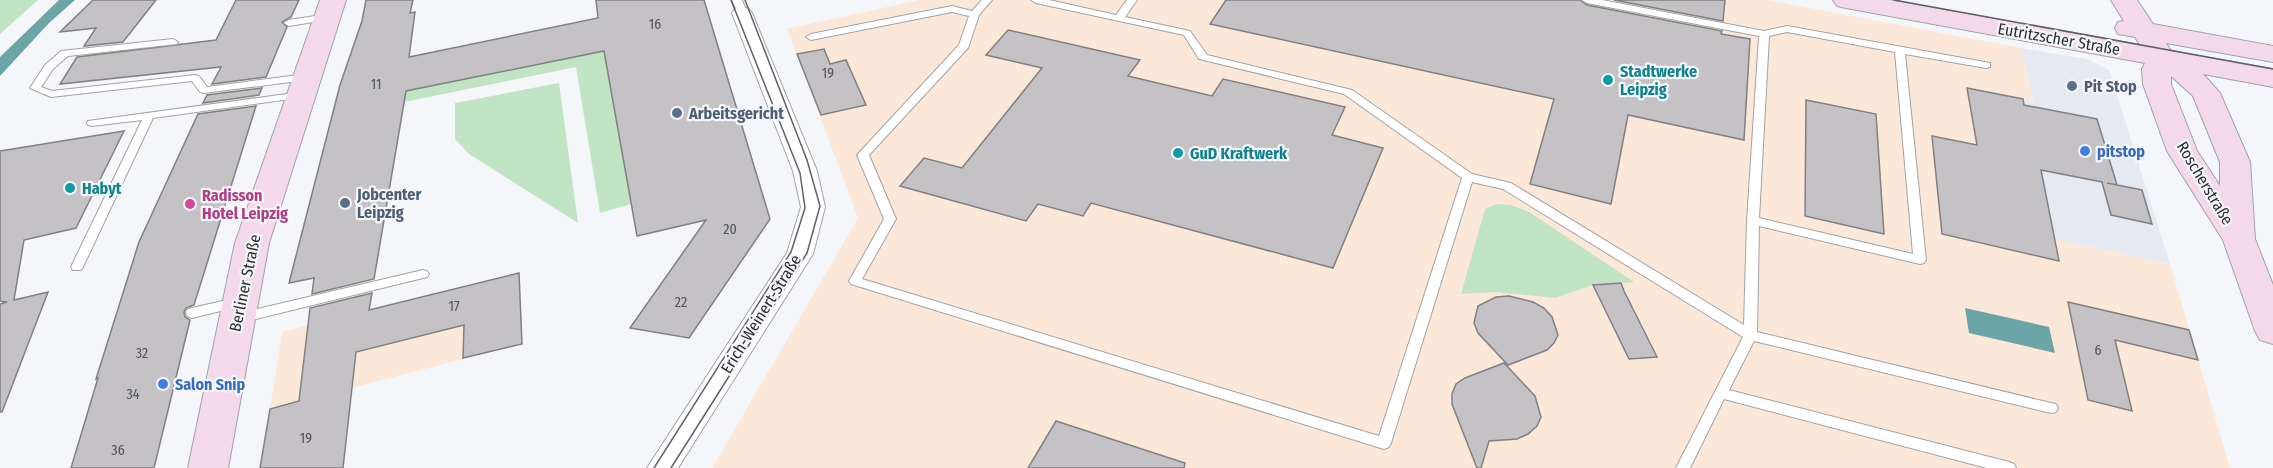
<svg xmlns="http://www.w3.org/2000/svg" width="2273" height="468" font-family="'Fira Sans Condensed',sans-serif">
	<rect width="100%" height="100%" fill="#f5f6f9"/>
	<path fill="#e4e9f2" d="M 2021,48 L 2087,59 L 2109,70 L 2170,264 L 2054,239 L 2023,99 L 2034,101 Z"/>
	<g fill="#fce8d8">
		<path d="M 919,0 L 1767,0 L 2021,48 L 2034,101 L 2023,99 L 2054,239 L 2170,264 L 2230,468 L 712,468 L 858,218 L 787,29 Z"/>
		<path d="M 519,273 L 522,344 L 270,409 L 282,332 Z"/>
	</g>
	<g fill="#c1e4c4">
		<path d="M 0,0 L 38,0 L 0,34 Z"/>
		<path d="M 604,51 L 631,204 L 600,213 L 576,67 L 404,102 L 406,91 Z"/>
		<path d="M 559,83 L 578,223 L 469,154 L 455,139 L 455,103 Z"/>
		<path d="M 1497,204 L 1511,205 L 1529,212 L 1634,282 L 1593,285 L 1555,298 L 1496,292 L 1461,294 L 1485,209 Z"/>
	</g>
	<g fill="#6ca5a5">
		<path d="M 59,0 L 75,0 L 49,23 L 0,76 L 0,57 Z"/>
		<path d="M 1965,308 L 2049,327 L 2055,353 L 1969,333 Z"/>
	</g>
	<g fill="#c4c2c5" stroke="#818082" stroke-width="1.5">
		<path d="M 93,0 L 156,0 L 123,42 L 84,46 L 96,28 L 60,32 Z"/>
		<path d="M 236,0 L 299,0 L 291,17 L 282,22 L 287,27 L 266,77 L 212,84 L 221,67 L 60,84 L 77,57 L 216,40 Z"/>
		<path d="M 366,0 L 413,0 L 410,13 L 415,12 L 409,57 L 598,18 L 596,0 L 704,0 L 770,219 L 689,338 L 630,328 L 706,220 L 637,236 L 604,51 L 406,91 L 374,279 L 312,294 L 314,278 L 289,283 L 340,85 L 362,21 Z"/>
		<path d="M 1226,0 L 1580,0 L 1587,5 L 1722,31 L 1721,34 L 1750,39 L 1744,140 L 1628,115 L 1611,204 L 1530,184 L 1554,99 L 1210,24 Z"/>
		<path d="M 1614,0 L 1725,0 L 1723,21 Z"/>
		<path d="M 1008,30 L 1140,60 L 1128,76 L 1212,96 L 1223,79 L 1345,107 L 1332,135 L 1383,148 L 1333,268 L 1091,203 L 1083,216 L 1038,204 L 1026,221 L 900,186 L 924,158 L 962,168 L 1042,68 L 986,55 Z"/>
		<path d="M 824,49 L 830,64 L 846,60 L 866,105 L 821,115 L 797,54 Z"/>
		<path d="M 262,88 L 259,95 L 203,103 L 207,95 Z"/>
		<path d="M 1967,88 L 2023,99 L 2024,105 L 2097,119 L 2117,185 L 2107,183 L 2142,190 L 2152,224 L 2111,215 L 2102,182 L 2041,170 L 2059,261 L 1942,234 L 1932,136 L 1977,145 Z"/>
		<path d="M 1806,100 L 1876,114 L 1884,234 L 1805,216 Z"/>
		<path d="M 256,106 L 194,305 L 186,308 L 184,312 L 185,317 L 190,320 L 154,468 L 71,468 L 98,378 L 96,379 L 139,242 L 198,114 Z"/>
		<path d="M 124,131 L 76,228 L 24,240 L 14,300 L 48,292 L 2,412 L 0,412 L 0,304 L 7,302 L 0,301 L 0,151 Z"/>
		<path d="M 519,273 L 522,344 L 463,358 L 464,325 L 356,352 L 343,468 L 260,468 L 270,409 L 299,401 L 310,308 L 372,293 L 369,310 Z"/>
		<path d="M 1621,283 L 1624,291 L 1657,357 L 1629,359 L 1593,285 Z"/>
		<path d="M 1509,296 L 1533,302 L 1544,308 L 1552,317 L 1558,335 L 1554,343 L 1547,350 L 1508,365 L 1478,333 L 1474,323 L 1478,306 L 1496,297 Z"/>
		<path d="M 2068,302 L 2189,330 L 2198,360 L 2115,340 L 2132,411 L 2088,400 Z"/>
		<path d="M 1504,363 L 1535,396 L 1541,417 L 1537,426 L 1528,434 L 1517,439 L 1489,441 L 1481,468 L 1477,468 L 1452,404 L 1452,394 L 1456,384 L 1465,378 Z"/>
		<path d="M 1056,421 L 1185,463 L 1184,468 L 1028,468 Z"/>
	</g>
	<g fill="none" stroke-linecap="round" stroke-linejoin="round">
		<defs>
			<g id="service">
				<path d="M 732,0 L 742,0 L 747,13 L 745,15 L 739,15 Z"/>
				<path d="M 982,0 L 992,0 L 979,15 L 968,48 L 869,155 L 896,219 L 862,279 L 1379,436 L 1462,178 L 1344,94 L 1199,59 L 1184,35 L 1036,3 L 1031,0 L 1049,0 L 1116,15 L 1127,0 L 1137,0 L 1125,17 L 1190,31 L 1207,55 L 1352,90 L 1472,174 L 1511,183 L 1744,325 L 1747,221 L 1759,36 L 1587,3 L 1582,0 L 1602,0 L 1764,31 L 1787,26 L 1990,63 L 1990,67 L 1986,68 L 1905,54 L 1926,260 L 1924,263 L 1920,264 L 1759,226 L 1757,332 L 2051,403 L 2056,404 L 2058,408 L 2056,412 L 2051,413 L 1754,341 L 1729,390 L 2009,462 L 2014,464 L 2016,468 L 1987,468 L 1724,399 L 1690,468 L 1676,468 L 1743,337 L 1503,189 L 1472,182 L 1391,443 L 1389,447 L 1384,449 L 851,284 L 849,281 L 884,219 L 857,155 L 959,45 L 969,16 L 952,12 L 811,40 L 806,37 L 811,34 L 952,6 L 972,11 ZM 1787,32 L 1895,52 L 1913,254 L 1759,218 L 1769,36 Z"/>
				<path d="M 328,14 L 331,15 L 331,19 L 289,26 L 284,23 L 289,20 Z"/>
				<path d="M 173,39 L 178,42 L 177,44 L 68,56 L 53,69 L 41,87 L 52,91 L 195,75 L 199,76 L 207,87 L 306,74 L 311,77 L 306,80 L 204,93 L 200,92 L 192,81 L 51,97 L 30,88 L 45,65 L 61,51 Z"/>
				<path d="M 301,92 L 306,95 L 305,97 L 153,118 L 83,267 L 81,270 L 73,270 L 71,267 L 142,120 L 92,126 L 88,125 L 87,123 L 88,121 Z"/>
				<path d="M 423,270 L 427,271 L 429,274 L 427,277 L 240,323 L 235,321 L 234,318 L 235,315 L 240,313 Z"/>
				<path d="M 236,298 L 241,300 L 242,303 L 241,306 L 192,318 L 187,316 L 186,313 L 187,310 L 192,308 Z"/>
			</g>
			<path id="minor" d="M 742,7 L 749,9 L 752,13 L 817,171 L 825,207 L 813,254 L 678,468 L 647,468 L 787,253 L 801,207 L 793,171 L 732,13 L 735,9 Z"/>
			<g id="secondary">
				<path d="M 320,0 L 346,0 L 269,243 L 228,468 L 188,468 L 235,243 Z"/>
				<path d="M 1833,0 L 1889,0 L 2140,45 L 2135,37 L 2118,34 L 2115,28 L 2118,22 L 2124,21 L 2111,0 L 2137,0 L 2153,24 L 2273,46 L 2273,62 L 2166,43 L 2171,51 L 2273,69 L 2273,87 L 2203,74 L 2220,93 L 2250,162 L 2255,239 L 2273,285 L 2273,344 L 2260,340 L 2255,331 L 2223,240 L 2167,151 L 2143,84 L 2142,69 L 2145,63 L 1846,8 L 1837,6 ZM 2171,76 L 2193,96 L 2220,162 L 2220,186 L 2197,151 L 2171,84 Z"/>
			</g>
		</defs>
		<use href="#service" stroke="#a2a3a5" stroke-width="2"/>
		<use href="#minor" stroke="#a2a3a5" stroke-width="2"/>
		<use href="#secondary" stroke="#a2a3a5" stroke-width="2"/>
		<use href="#service" fill="#fff" fill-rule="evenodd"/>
		<use href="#minor" fill="#fff" fill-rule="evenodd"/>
		<use href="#secondary" fill="#f4d9eb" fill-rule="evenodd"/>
		<g stroke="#606162" stroke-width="1.5">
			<path d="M 1894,0 L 2273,69"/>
			<path d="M 654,468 L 791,252 L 805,208 L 800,173 L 731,0"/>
			<path d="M 671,468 L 807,253 L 820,206 L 807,160 L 745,0"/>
		</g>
	</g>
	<g fill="#0f9aa8" stroke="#f5f6f9" stroke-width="2">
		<circle cx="1608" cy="80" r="6"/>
		<circle cx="1178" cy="153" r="6"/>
		<circle cx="70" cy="188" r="6"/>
	</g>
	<g fill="#5c6f8a" stroke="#f5f6f9" stroke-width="2">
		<circle cx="2072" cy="86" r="6"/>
		<circle cx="677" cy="113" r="6"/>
		<circle cx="345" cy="203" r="6"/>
	</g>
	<g fill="#3f7fe0" stroke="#f5f6f9" stroke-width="2">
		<circle cx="2085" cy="151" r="6"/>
		<circle cx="163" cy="384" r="6"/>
	</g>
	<circle fill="#d1479c" stroke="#f5f6f9" stroke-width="2" cx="190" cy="204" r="6"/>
	<g text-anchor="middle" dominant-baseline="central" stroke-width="4.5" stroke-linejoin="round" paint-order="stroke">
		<g font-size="14" fill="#535254">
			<text x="655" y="24">16</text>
			<text x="828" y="73">19</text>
			<text x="376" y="84">11</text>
			<text x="730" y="229">20</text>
			<text x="681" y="302">22</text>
			<text x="454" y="306">17</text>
			<text x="2098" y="350">6</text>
			<text x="142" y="353">32</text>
			<text x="133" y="394">34</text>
			<text x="306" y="438">19</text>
			<text x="118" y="450">36</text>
		</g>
		<g font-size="16" fill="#2d2d2e" stroke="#f5f6f9">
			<text transform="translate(2059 39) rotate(10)">Eutritzscher Straße</text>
			<text transform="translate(2205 183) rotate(59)">Roscherstraße</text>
			<text transform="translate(245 283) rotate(-78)">Berliner Straße</text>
			<text transform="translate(761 314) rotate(-58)">Erich-Weinert-Straße</text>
		</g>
		<g font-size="16" font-weight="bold" fill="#0d838f" stroke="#f5f6f9" text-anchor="start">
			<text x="1620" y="71">Stadtwerke<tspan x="1620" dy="18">Leipzig</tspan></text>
			<text x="1190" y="153">GuD Kraftwerk</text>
			<text x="82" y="188">Habyt</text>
		</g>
		<g font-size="16" font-weight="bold" fill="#4e5e75" stroke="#f5f6f9" text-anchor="start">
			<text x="2084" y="86">Pit Stop</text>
			<text x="689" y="113">Arbeitsgericht</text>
			<text x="357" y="194">Jobcenter<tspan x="357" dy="18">Leipzig</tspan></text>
		</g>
		<g font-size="16" font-weight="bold" fill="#366cbe" stroke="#f5f6f9" text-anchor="start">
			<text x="2097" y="151">pitstop</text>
			<text x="175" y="384">Salon Snip</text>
		</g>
		<g font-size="16" font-weight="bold" fill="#b23c85" stroke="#f5f6f9" text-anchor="start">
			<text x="202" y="195">Radisson<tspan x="202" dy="18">Hotel Leipzig</tspan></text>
		</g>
	</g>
</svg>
